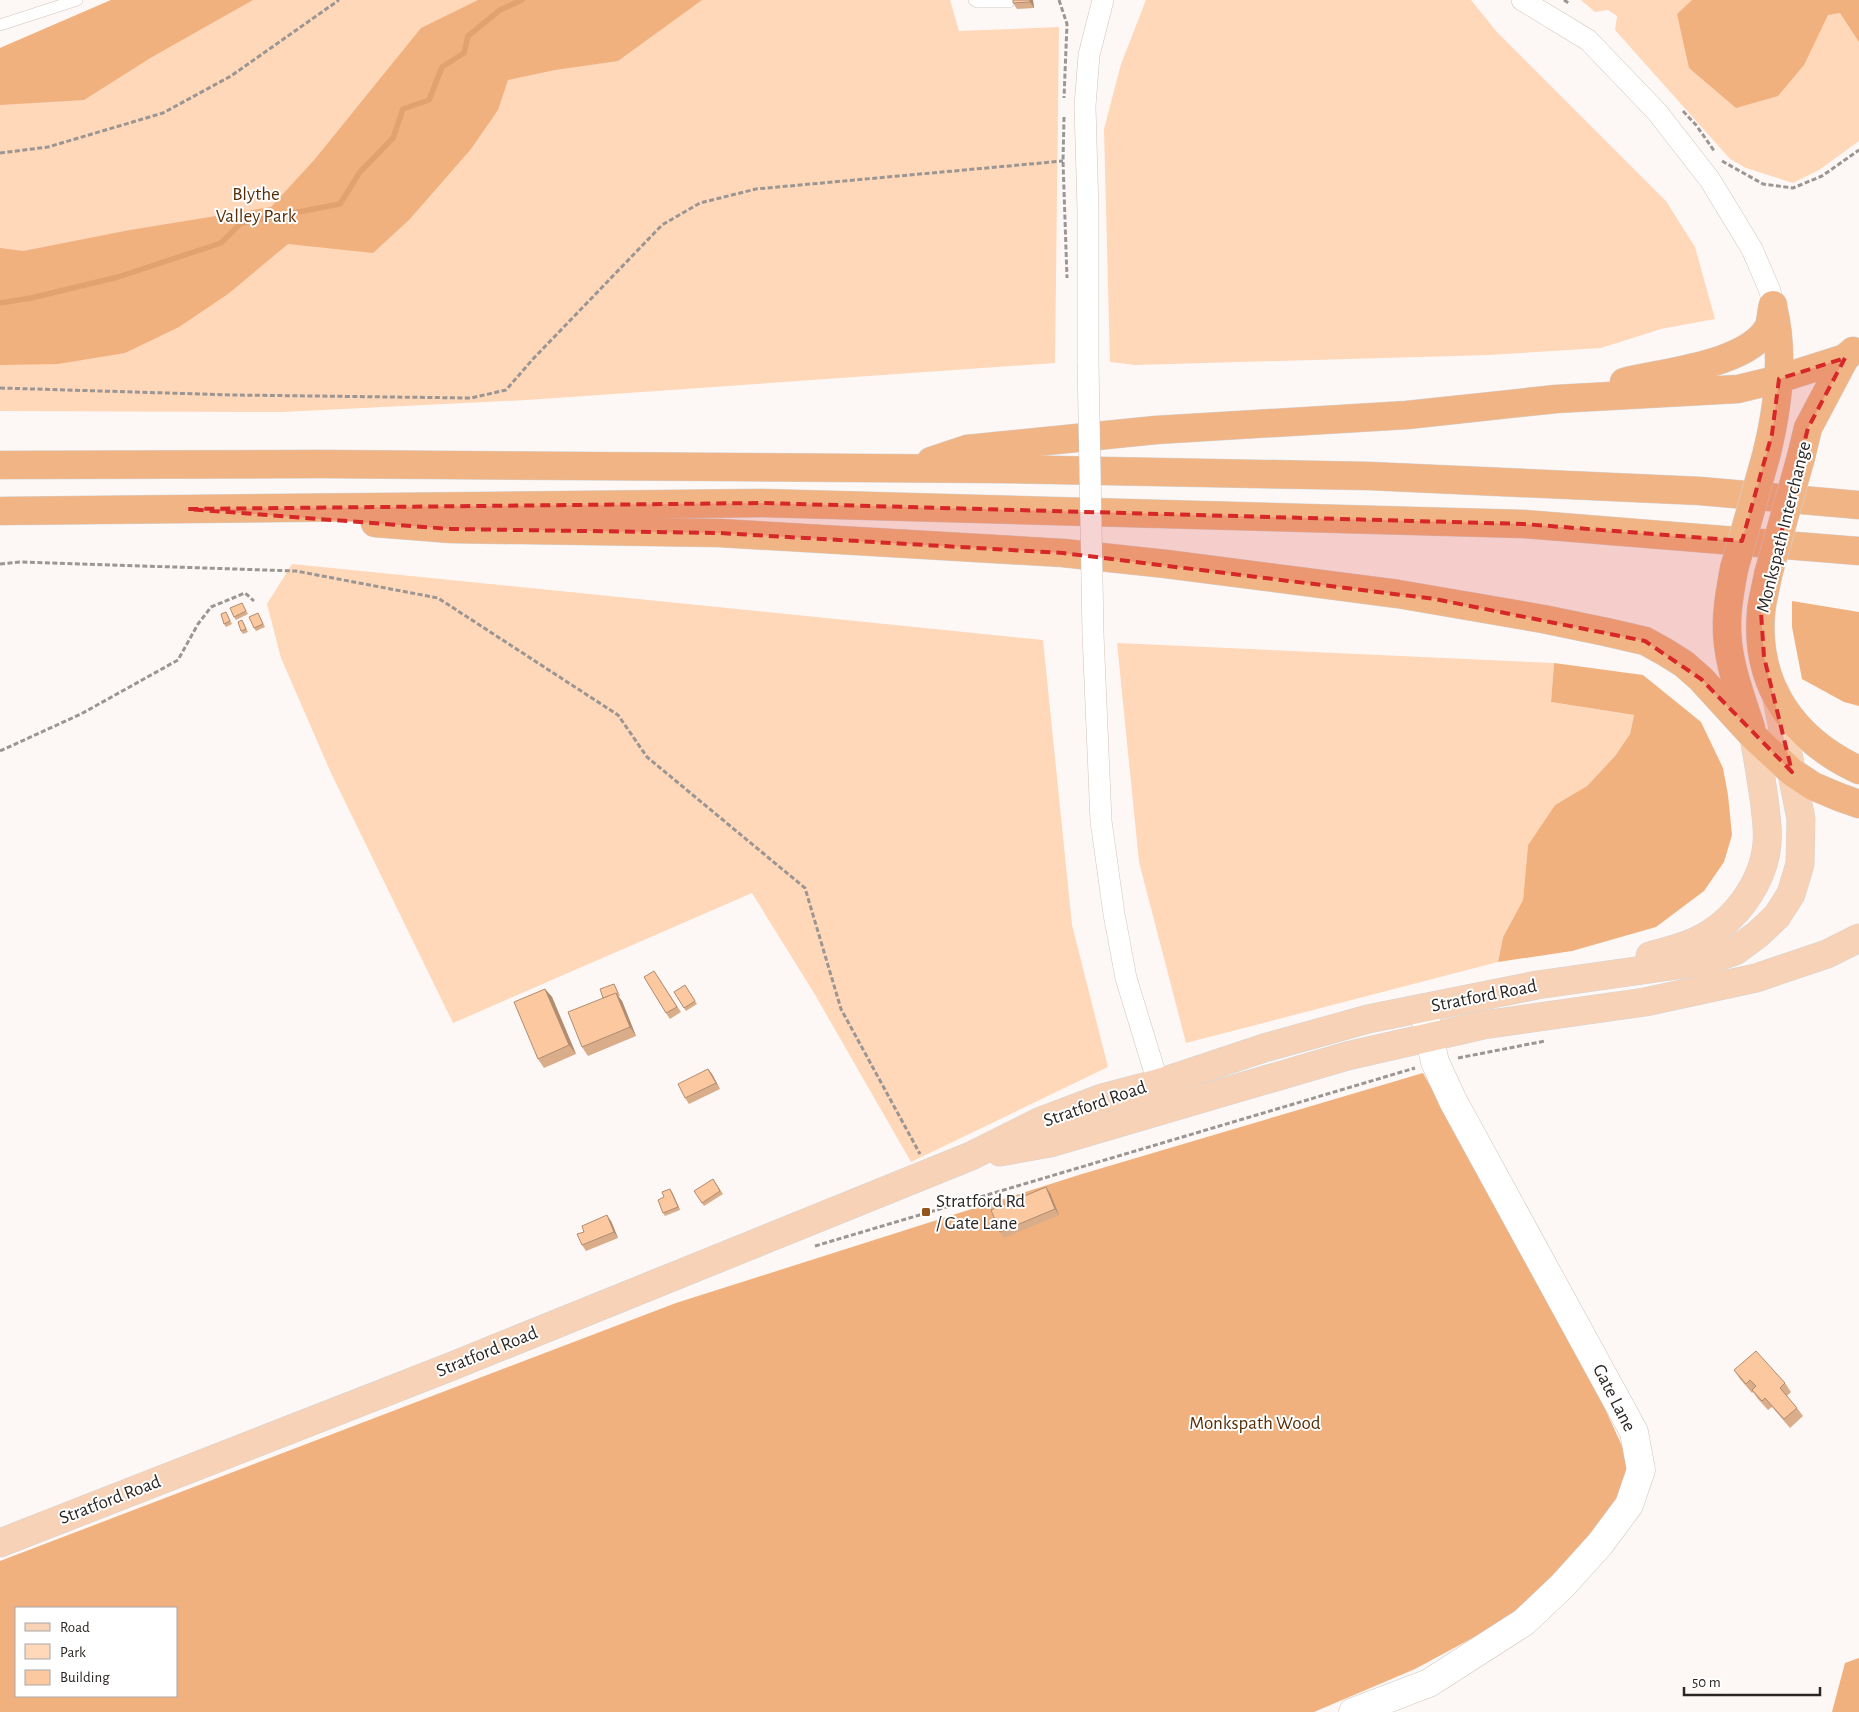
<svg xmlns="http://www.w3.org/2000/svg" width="1859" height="1712" font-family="'Alegreya Sans',sans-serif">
	<rect width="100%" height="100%" fill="#fdf8f5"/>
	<g fill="#ffd7b9">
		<path d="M 111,0 L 950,0 L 959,31 L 1059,27 L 1055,363 L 527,400 L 282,412 L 0,411 L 0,48 Z"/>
		<path d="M 1146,0 L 1471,0 L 1496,31 L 1666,201 L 1695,247 L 1715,319 L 1661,329 L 1601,348 L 1488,355 L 1135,365 L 1110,362 L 1104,129 L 1121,64 Z"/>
		<path d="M 1581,0 L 1859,0 L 1859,141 L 1819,170 L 1793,183 L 1746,168 L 1730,159 L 1615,30 L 1617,16 L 1608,10 L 1595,12 Z"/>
		<path d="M 292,564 L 1043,640 L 1072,925 L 1108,1067 L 911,1162 L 814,993 L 752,893 L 453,1023 L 331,773 L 281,658 L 267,604 Z"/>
		<path d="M 1117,643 L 1554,663 L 1551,702 L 1634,715 L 1630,734 L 1615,756 L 1587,786 L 1555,805 L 1528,845 L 1523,900 L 1503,937 L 1498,962 L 1186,1043 L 1139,862 Z"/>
	</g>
	<g fill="#f1b17f" fill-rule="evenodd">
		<path d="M 111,0 L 253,0 L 152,57 L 84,100 L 0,105 L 0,48 Z"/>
		<path d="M 478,0 L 702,0 L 618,61 L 555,70 L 508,80 L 498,110 L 471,149 L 409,220 L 373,253 L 288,244 L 228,294 L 179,327 L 125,353 L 58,364 L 0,365 L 0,248 L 23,251 L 130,230 L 271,207 L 315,159 L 421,28 Z"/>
		<path d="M 1692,0 L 1859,0 L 1859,42 L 1840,13 L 1828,15 L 1804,65 L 1778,96 L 1736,108 L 1689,68 L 1677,14 Z"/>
		<path d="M 1792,601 L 1859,612 L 1859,706 L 1844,702 L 1802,679 L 1792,627 Z"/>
		<path d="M 1554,663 L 1643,675 L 1701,722 L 1723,768 L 1728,795 L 1732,835 L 1724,862 L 1704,891 L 1656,927 L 1572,951 L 1498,962 L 1503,937 L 1523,900 L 1528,845 L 1555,805 L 1587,786 L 1615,756 L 1630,734 L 1634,715 L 1551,702 Z"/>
		<path d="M 1423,1073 L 1585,1365 L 1633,1470 L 1608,1521 L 1519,1613 L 1415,1669 L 1314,1712 L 0,1712 L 0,1561 L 676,1303 L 1082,1174 ZM 16,1608 L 176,1608 L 176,1696 L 16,1696 Z"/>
		<path d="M 1859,1658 L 1859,1712 L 1832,1712 L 1845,1663 Z"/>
	</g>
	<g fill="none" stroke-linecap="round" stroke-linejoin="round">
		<path stroke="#e1a270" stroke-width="5.5" d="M 0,303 L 31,298 L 118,277 L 221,243 L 241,223 L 340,204 L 360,172 L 393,138 L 403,109 L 429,100 L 442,67 L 464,53 L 468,36 L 500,10 L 522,0"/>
		<defs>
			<g id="lane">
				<path d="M 974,0 L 977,2 L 1009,2"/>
				<path d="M 0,25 L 77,0"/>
			</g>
			<g id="street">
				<path d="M 1522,0 L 1588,40 L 1657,112 L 1710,180 L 1752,249 L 1770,291 L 1773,305"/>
				<path d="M 1088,362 L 1088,211 L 1085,106 L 1089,55 L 1103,0"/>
				<path d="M 1093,634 L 1101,821 L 1114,914 L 1126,978 L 1162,1096"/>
			</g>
			<path id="secondary" d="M 1353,1712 L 1429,1683 L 1524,1622 L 1563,1585 L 1600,1544 L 1629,1505 L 1641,1470 L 1634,1432 L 1453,1101 L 1435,1062 L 1423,1008"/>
			<g id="primary">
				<path d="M 1650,956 C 1664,952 1680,948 1694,942 C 1737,923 1771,875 1767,827 C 1765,797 1759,767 1754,737"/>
				<path d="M 1000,1152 L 1050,1143 L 1347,1056 L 1483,1025 L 1645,1002 L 1756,978 L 1827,954 L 1859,938"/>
				<path d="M 0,1543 L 450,1367 L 971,1156 L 1041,1121 L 1102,1098 L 1159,1083 L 1264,1048 L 1368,1019 L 1537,985 L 1706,961 L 1735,951 L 1758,934 L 1777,916 L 1791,894 L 1800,864 L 1801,819 L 1776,694"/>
			</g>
			<g id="highway">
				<path d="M 1624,382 C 1663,372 1747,365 1768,328 C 1771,322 1771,312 1773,305"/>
				<path d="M 1766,456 C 1778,408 1785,355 1773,307"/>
				<path d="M 1801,457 L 1808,428 L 1845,358 L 1853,351"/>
				<path d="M 931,461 L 967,449 L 1156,430 L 1407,415 L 1556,399 L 1738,389 L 1779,379 L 1845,358"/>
				<path d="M 0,465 L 321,464 L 999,469 L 1369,476 L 1700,491 L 1859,505"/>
				<path d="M 0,511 L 762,503 L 1524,524 L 1859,551"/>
				<path d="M 375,523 L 451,529 L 719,533 L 1063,553 L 1166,564 L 1398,594 L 1543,619 L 1606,632 L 1645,641 L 1665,652 L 1684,664 L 1701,679 L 1754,737 L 1792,772 L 1813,786 L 1839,797 L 1859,804"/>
				<path d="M 1734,569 C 1731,587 1727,604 1727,623 C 1726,659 1740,694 1751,728"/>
				<path d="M 1768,575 C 1766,587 1762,600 1761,613 C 1755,686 1794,740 1859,770"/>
			</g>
		</defs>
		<use href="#lane" stroke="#d0c4bc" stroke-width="12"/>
		<use href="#street" stroke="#d0c4bc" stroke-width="22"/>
		<use href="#secondary" stroke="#d0c4bc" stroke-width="29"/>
		<use href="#primary" stroke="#d5d4d3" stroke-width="29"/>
		<use href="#highway" stroke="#d5d4d3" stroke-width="29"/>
		<g stroke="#9b9693" stroke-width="3" stroke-dasharray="5 2.5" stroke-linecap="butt">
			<path d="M 1059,0 L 1067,24 L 1064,98"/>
			<path d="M 1564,0 L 1570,4"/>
			<path d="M 1683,111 L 1696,125 L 1715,152"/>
			<path d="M 1064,117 L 1063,161 L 1067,278"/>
			<path d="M 0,153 L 48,147 L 163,113 L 231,76 L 339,0"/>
			<path d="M 1722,161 L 1763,184 L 1793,188 L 1822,176 L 1859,150"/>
			<path d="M 0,388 L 234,395 L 471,398 L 506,390 L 533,359 L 662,225 L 700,203 L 756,189 L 1063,161"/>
			<path d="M 0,564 L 21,562 L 296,571 L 438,598 L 618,715 L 647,757 L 805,888 L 841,1009 L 920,1154"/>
			<path d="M 0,751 L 81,714 L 178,660 L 198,624 L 211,607 L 245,593 L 254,601"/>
			<path d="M 1458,1058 L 1545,1041"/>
			<path d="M 815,1246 L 1415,1068"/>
		</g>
		<use href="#lane" stroke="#fff" stroke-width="11"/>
		<use href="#street" stroke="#fff" stroke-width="21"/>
		<use href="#secondary" stroke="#fff" stroke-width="28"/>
		<use href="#primary" stroke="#f7d2b6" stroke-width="28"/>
		<use href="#highway" stroke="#f1b485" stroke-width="28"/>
		<defs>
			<path id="street-bridge" d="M 1088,362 L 1093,634"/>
			<g id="highway-bridge">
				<path d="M 1734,569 L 1766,456"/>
				<path d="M 1768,575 L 1801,457"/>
			</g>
		</defs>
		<use href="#street-bridge" stroke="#d0c4bc" stroke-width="22" stroke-linecap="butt"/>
		<use href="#highway-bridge" stroke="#d5d4d3" stroke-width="29" stroke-linecap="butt"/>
		<use href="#street-bridge" stroke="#fff" stroke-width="21"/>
		<use href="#highway-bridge" stroke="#f1b485" stroke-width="28"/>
	</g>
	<g fill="#d9ac8a">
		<path d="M 1033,0 L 1034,8 L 1017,9 L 1013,3 Z"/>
		<path d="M 242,603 L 248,614 L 236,620 L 234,617 Z"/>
		<path d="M 226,612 L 232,624 L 226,627 L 224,624 Z"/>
		<path d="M 258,613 L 265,627 L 256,631 L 254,628 Z"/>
		<path d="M 242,620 L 248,632 L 243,634 L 241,631 Z"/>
		<path d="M 658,977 L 681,1012 L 670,1019 L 666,1013 Z"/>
		<path d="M 614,984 L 620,996 L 618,996 L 622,1001 L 636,1036 L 588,1056 L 582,1047 L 603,998 Z"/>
		<path d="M 685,985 L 697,1004 L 686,1011 L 674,992 Z"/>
		<path d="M 545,989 L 552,997 L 576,1054 L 544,1068 L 538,1059 Z"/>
		<path d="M 708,1069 L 712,1074 L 720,1089 L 689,1104 L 685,1098 Z"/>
		<path d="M 713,1179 L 723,1194 L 704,1206 L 694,1191 Z"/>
		<path d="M 672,1192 L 680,1210 L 665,1216 L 663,1213 L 664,1197 Z"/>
		<path d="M 1050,1193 L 1059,1215 L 1004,1238 L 1000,1232 Z"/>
		<path d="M 611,1221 L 618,1238 L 586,1251 L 582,1245 L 584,1232 Z"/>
		<path d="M 1734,1370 L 1785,1383 L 1791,1392 L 1787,1396 L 1797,1408 L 1803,1416 L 1790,1428 L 1772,1407 L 1768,1410 L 1758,1399 L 1753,1392 L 1752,1393 L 1740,1379 Z"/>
	</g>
	<g fill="#b08c70">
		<path d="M 1030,0 L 1033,0 L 1034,8 L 1030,2 Z"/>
		<path d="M 545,989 L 552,997 L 576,1054 L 569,1045 Z"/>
		<path d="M 616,993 L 622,1001 L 636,1036 L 630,1027 Z"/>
		<path d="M 708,1069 L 712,1074 L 720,1089 L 716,1083 Z"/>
		<path d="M 1046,1187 L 1050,1193 L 1059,1215 L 1055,1209 Z"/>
		<path d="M 670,1189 L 672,1192 L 680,1210 L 678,1207 Z"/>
		<path d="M 607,1215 L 611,1221 L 618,1238 L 614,1232 Z"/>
	</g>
	<g fill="#fcc8a0" stroke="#b08c70">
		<path d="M 1013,0 L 1030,0 L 1030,2 L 1013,3 Z"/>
		<path d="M 242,603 L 246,611 L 234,617 L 230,608 Z"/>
		<path d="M 226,612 L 230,621 L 224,624 L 221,614 Z"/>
		<path d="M 258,613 L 263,624 L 254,628 L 249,617 Z"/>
		<path d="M 242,620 L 246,629 L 241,631 L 238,622 Z"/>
		<path d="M 654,971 L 677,1007 L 666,1013 L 644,977 Z"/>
		<path d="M 614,984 L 618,993 L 603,998 L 600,989 Z"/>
		<path d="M 685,985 L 695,1001 L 684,1008 L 674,992 Z"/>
		<path d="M 545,989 L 569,1045 L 538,1059 L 514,1002 Z"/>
		<path d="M 616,993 L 630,1027 L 582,1047 L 568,1012 Z"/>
		<path d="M 708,1069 L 716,1083 L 685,1098 L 678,1084 Z"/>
		<path d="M 713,1179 L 720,1191 L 702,1203 L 694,1191 Z"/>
		<path d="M 1046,1187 L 1055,1209 L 1000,1232 L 991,1210 Z"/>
		<path d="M 670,1189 L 678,1207 L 663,1213 L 658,1200 L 664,1197 L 662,1192 Z"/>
		<path d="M 607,1215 L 614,1232 L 582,1245 L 577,1234 L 584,1232 L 582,1226 Z"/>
		<path d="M 1756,1351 L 1785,1383 L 1780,1388 L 1797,1408 L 1784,1419 L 1765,1398 L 1762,1401 L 1752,1390 L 1756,1386 L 1750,1380 L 1746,1384 L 1734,1370 Z"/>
	</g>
	<path fill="#d62828" fill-opacity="0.2" stroke="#d62828" stroke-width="4" stroke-dasharray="10 6" stroke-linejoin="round" d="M 1845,358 L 1808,428 L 1761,612 L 1764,657 L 1792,772 L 1701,679 L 1645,641 L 1435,599 L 1063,553 L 719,533 L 451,529 L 188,509 L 762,503 L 1524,524 L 1742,541 L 1772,434 L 1779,379 Z"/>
	<rect fill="#93551b" stroke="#fff" stroke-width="2" x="921" y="1207" width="10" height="10" rx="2.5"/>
	<g text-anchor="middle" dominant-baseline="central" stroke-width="4" stroke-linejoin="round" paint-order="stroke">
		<g font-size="19" fill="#572e06" stroke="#fff">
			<text x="256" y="194">Blythe<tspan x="256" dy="22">Valley Park</tspan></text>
			<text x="1255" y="1423">Monkspath Wood</text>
		</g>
		<g font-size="19" fill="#2b2623" stroke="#fff">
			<text transform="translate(1784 527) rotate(-76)">Monkspath Interchange</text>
			<text transform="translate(1484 996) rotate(-11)">Stratford Road</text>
			<text transform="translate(1095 1104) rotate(-19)">Stratford Road</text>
			<text transform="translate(487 1352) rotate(-22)">Stratford Road</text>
			<text transform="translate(1614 1398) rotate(63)">Gate Lane</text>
			<text transform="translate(110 1500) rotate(-21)">Stratford Road</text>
		</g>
		<g font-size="19" fill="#2b2623" stroke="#fff" text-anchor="start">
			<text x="936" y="1201">Stratford Rd<tspan x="936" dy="22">/ Gate Lane</tspan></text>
		</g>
	</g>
	<rect x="15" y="1607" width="162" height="90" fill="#ffffff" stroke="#aaa8a7"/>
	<rect x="25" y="1623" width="25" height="8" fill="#f7d2b6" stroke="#aaa8a7"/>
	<text x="60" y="1632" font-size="15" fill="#2b2623">Road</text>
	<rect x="25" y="1644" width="25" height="15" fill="#ffd7b9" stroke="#aaa8a7"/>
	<text x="60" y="1657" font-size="15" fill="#2b2623">Park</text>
	<rect x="25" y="1670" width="25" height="15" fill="#fcc8a0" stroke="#aaa8a7"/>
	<text x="60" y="1682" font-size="15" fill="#2b2623">Building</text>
	<path d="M1684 1687v8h136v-8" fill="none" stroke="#2b2623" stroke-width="2.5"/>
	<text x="1692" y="1687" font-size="15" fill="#2b2623" stroke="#ffffff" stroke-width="4" paint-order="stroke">50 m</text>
</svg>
